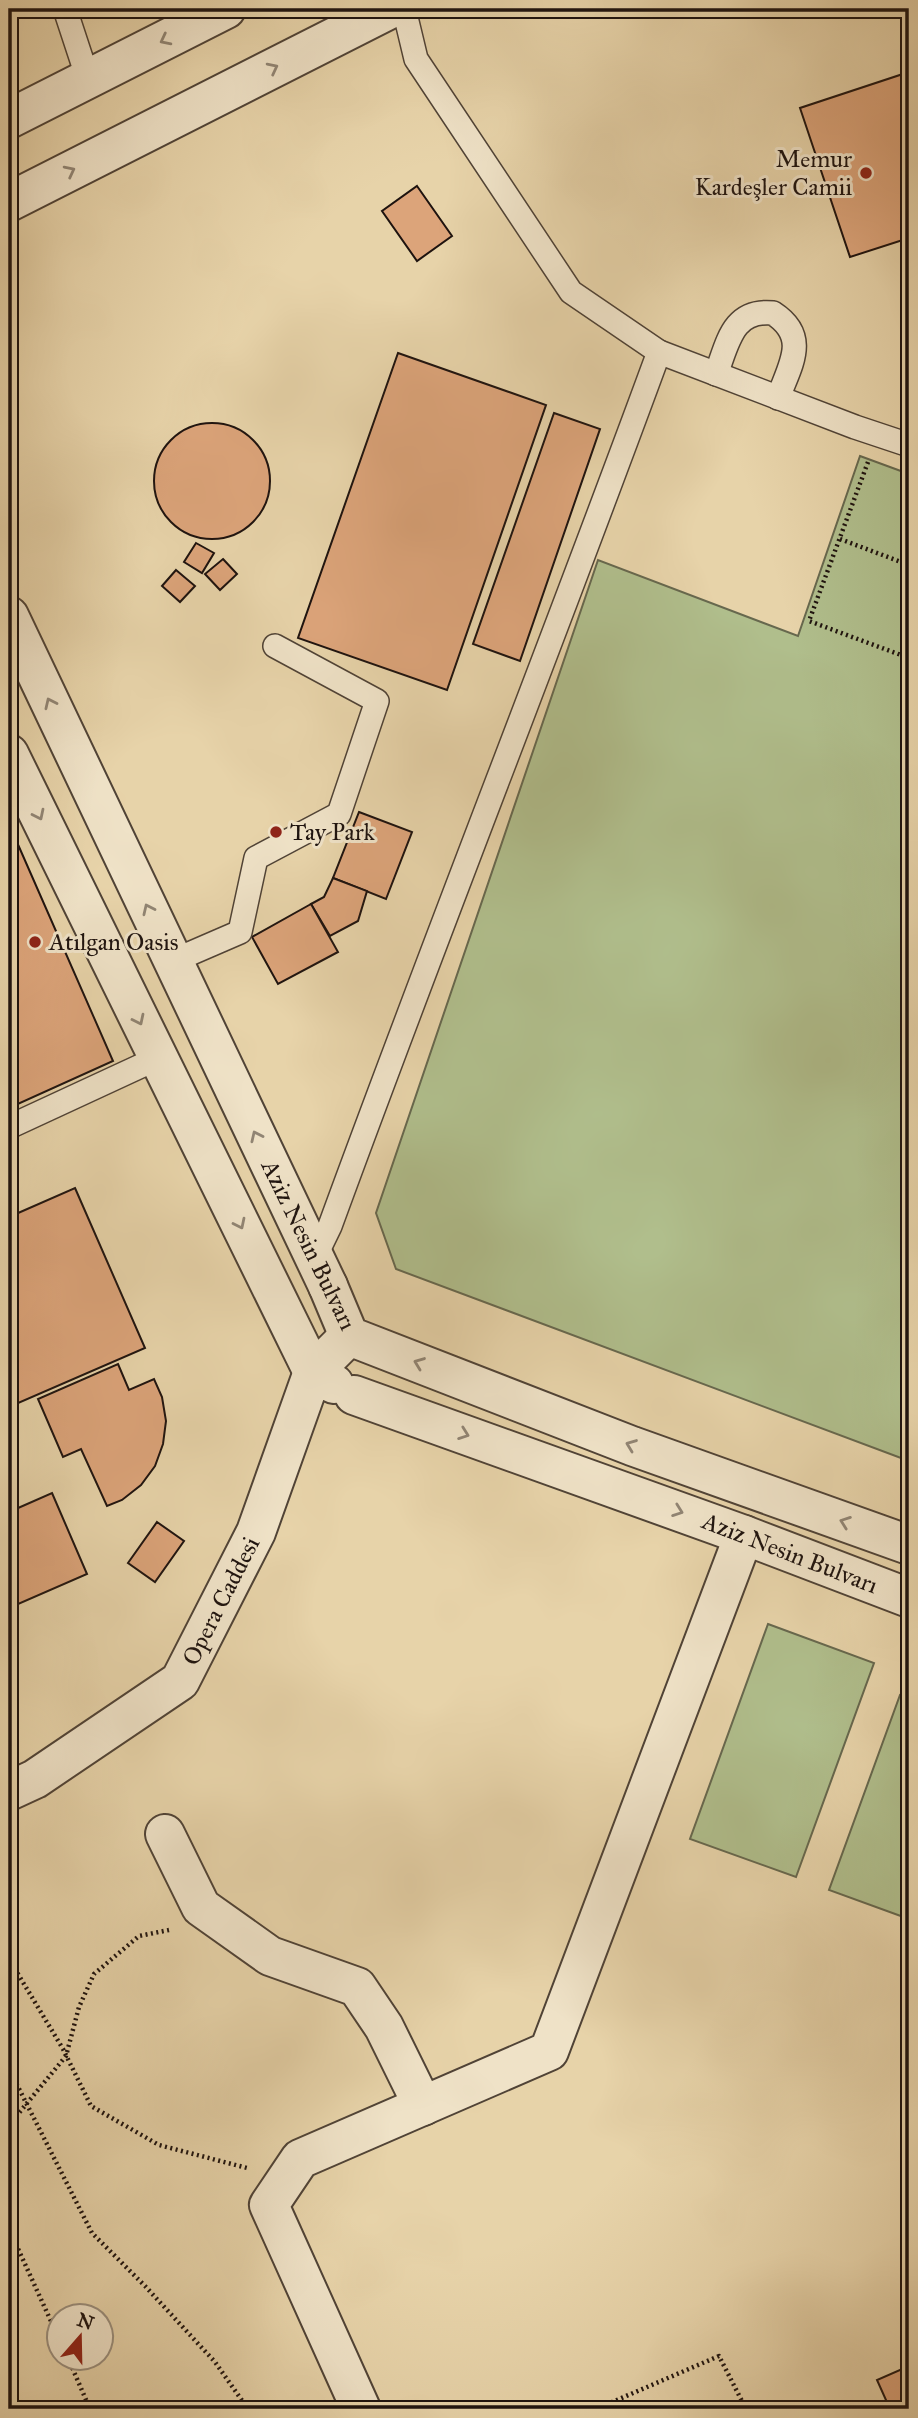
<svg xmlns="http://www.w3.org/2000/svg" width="918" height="2418" font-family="'IM FELL Great Primer',serif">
	<rect width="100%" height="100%" fill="#e7d3a9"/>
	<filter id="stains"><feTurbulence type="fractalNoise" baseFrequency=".00286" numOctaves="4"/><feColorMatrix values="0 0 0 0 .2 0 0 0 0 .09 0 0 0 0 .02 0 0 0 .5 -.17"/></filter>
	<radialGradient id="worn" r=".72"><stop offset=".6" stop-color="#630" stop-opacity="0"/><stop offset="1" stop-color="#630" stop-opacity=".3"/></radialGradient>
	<g fill="#b0be8c" stroke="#67684e" stroke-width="2">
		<path d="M 860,456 L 909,474 L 909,1461 L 396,1269 L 376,1213 L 598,560 L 798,636 Z"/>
		<path d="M 768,1624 L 874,1663 L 796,1877 L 690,1839 Z"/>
		<path d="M 900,1695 L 909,1698 L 909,1919 L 829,1890 Z"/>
	</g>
	<g fill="#dca47a" stroke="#1e130f" stroke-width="2">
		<path d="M 909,72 L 909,238 L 850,257 L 800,108 Z"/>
		<path d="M 417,186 L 452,236 L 417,261 L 382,211 Z"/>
		<path d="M 398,353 L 546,405 L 447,690 L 298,638 Z"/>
		<path d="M 554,413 L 600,429 L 520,661 L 473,644 Z"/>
		<circle cx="212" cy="481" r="58"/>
		<path d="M 196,543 L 214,553 L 202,573 L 184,562 Z"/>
		<path d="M 223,559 L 237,574 L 220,590 L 205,574 Z"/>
		<path d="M 176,570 L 195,586 L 180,602 L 162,586 Z"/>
		<path d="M 359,812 L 412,832 L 386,899 L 333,878 Z"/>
		<path d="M 9,824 L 113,1061 L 9,1108 Z"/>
		<path d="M 333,878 L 367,891 L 358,921 L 330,936 L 311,904 L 324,897 Z"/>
		<path d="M 311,904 L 338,952 L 278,984 L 252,937 Z"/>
		<path d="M 75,1188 L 145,1348 L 9,1407 L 9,1217 Z"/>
		<path d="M 118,1364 L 129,1390 L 154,1379 L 162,1397 L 166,1421 L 163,1444 L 155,1466 L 141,1485 L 122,1500 L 107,1506 L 81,1449 L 63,1457 L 38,1399 Z"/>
		<path d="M 52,1493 L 87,1574 L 9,1608 L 9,1512 Z"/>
		<path d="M 157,1522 L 184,1541 L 155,1582 L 128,1563 Z"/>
		<path d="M 909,2366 L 909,2409 L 890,2409 L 877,2380 Z"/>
	</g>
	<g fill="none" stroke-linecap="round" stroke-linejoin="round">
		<defs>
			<g id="service">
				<path d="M 65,9 L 88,79"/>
				<path d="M 404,9 L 416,59 L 571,292 L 659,352 L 855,427 L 909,445"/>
				<path d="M 716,374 C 728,343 732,309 773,313 C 810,337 790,365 778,398"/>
				<path d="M 173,961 L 240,932 L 256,858 L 339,814 L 377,701 L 275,646"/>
				<path d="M 9,1127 L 158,1058"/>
				<path d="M 314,1259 L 330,1226 C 437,933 552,644 659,352"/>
			</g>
			<g id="minor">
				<path d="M 9,119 L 226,9"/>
				<path d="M 9,202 L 390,9"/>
				<path d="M 9,616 L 328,1286"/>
				<path d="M 9,754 L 313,1372 L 349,1336"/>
				<path d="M 9,1791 L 35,1779 L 180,1681 L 256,1532 L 313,1372 L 334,1384"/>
				<path d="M 165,1834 L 201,1907 L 270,1956 L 357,1987 L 384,2027 L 423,2106"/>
				<path d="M 361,2409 L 269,2205 L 300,2159 L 549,2051 L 744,1535"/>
			</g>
			<g id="tertiary">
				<path d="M 328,1286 L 349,1336 L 632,1446 L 909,1545"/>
				<path d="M 354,1395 L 744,1535 L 909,1598"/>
			</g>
		</defs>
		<use href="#service" stroke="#504336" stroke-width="26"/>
		<use href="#minor" stroke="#504336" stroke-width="42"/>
		<use href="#tertiary" stroke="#504336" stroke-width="42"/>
		<g stroke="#1e130f" stroke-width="4.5" stroke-dasharray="2 3.5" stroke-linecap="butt">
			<path d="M 868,462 L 809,621 L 909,658"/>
			<path d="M 840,539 L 909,565"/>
			<path d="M 9,1959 L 63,2049 L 91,2106 L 159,2145 L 247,2168"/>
			<path d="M 9,2069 L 92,2233 L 145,2286 L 215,2362 L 248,2409"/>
			<path d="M 9,2125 L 66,2056 L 79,2007 L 94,1974 L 139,1936 L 169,1930"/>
			<path d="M 9,2229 L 60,2341"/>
			<path d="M 68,2358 L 90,2409"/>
			<path d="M 596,2409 L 719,2356 L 746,2409"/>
		</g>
		<use href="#service" stroke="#efe2c7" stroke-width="23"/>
		<use href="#minor" stroke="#efe2c7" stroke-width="38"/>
		<use href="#tertiary" stroke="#efe2c7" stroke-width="38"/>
	</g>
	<defs><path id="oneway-chevron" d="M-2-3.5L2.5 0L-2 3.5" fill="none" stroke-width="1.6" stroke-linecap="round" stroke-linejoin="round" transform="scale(1.75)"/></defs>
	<g stroke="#918574">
		<use href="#oneway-chevron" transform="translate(165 40) rotate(153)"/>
		<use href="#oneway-chevron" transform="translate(273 68) rotate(-27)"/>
		<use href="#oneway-chevron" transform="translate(70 171) rotate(-27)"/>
		<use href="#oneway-chevron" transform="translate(50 703) rotate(-115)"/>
		<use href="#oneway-chevron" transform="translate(39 815) rotate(64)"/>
		<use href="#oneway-chevron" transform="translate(148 909) rotate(-115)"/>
		<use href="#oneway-chevron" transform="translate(139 1020) rotate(64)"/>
		<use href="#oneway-chevron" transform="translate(256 1136) rotate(-115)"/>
		<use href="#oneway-chevron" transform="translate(240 1224) rotate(64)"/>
		<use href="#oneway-chevron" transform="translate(419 1363) rotate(-159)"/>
		<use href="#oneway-chevron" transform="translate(464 1434) rotate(20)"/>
		<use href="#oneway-chevron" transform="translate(631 1445) rotate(-159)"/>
		<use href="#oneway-chevron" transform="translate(678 1511) rotate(20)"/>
		<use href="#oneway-chevron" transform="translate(845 1522) rotate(-160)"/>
	</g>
	<g fill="#8f2418" stroke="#efe2c7" stroke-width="2.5">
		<circle cx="866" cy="173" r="7"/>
		<circle cx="276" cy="832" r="7"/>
		<circle cx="35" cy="942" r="7"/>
	</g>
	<g text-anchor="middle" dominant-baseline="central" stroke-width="6" stroke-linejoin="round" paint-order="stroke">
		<g font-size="24" fill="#1e130f" stroke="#efe2c7" text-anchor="start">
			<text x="852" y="159" text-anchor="end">Memur<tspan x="852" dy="28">Kardeşler Camii</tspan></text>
			<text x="290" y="832">Tay Park</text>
			<text x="49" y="942">Atılgan Oasis</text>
		</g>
		<g font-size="24" fill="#1e130f" stroke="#efe2c7">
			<text transform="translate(309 1245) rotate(64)">Aziz Nesin Bulvarı</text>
			<text transform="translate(790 1553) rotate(21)">Aziz Nesin Bulvarı</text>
			<text transform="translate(221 1601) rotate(-63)">Opera Caddesi</text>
		</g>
	</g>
	<rect width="918" height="2418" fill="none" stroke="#e7d3a9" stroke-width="35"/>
	<rect x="10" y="10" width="897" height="2397" fill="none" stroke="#1e130f" stroke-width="3.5"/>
	<rect x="18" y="18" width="883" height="2383" fill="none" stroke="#1e130f" stroke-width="2"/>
	<g transform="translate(80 2337) rotate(20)"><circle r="33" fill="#efe2c7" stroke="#9b8f7d" stroke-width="2"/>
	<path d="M0-5L12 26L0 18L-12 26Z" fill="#8f2418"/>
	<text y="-10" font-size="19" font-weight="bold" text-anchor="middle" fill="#1e130f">N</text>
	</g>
	<rect width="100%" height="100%" filter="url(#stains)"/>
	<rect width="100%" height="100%" fill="url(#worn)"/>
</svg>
